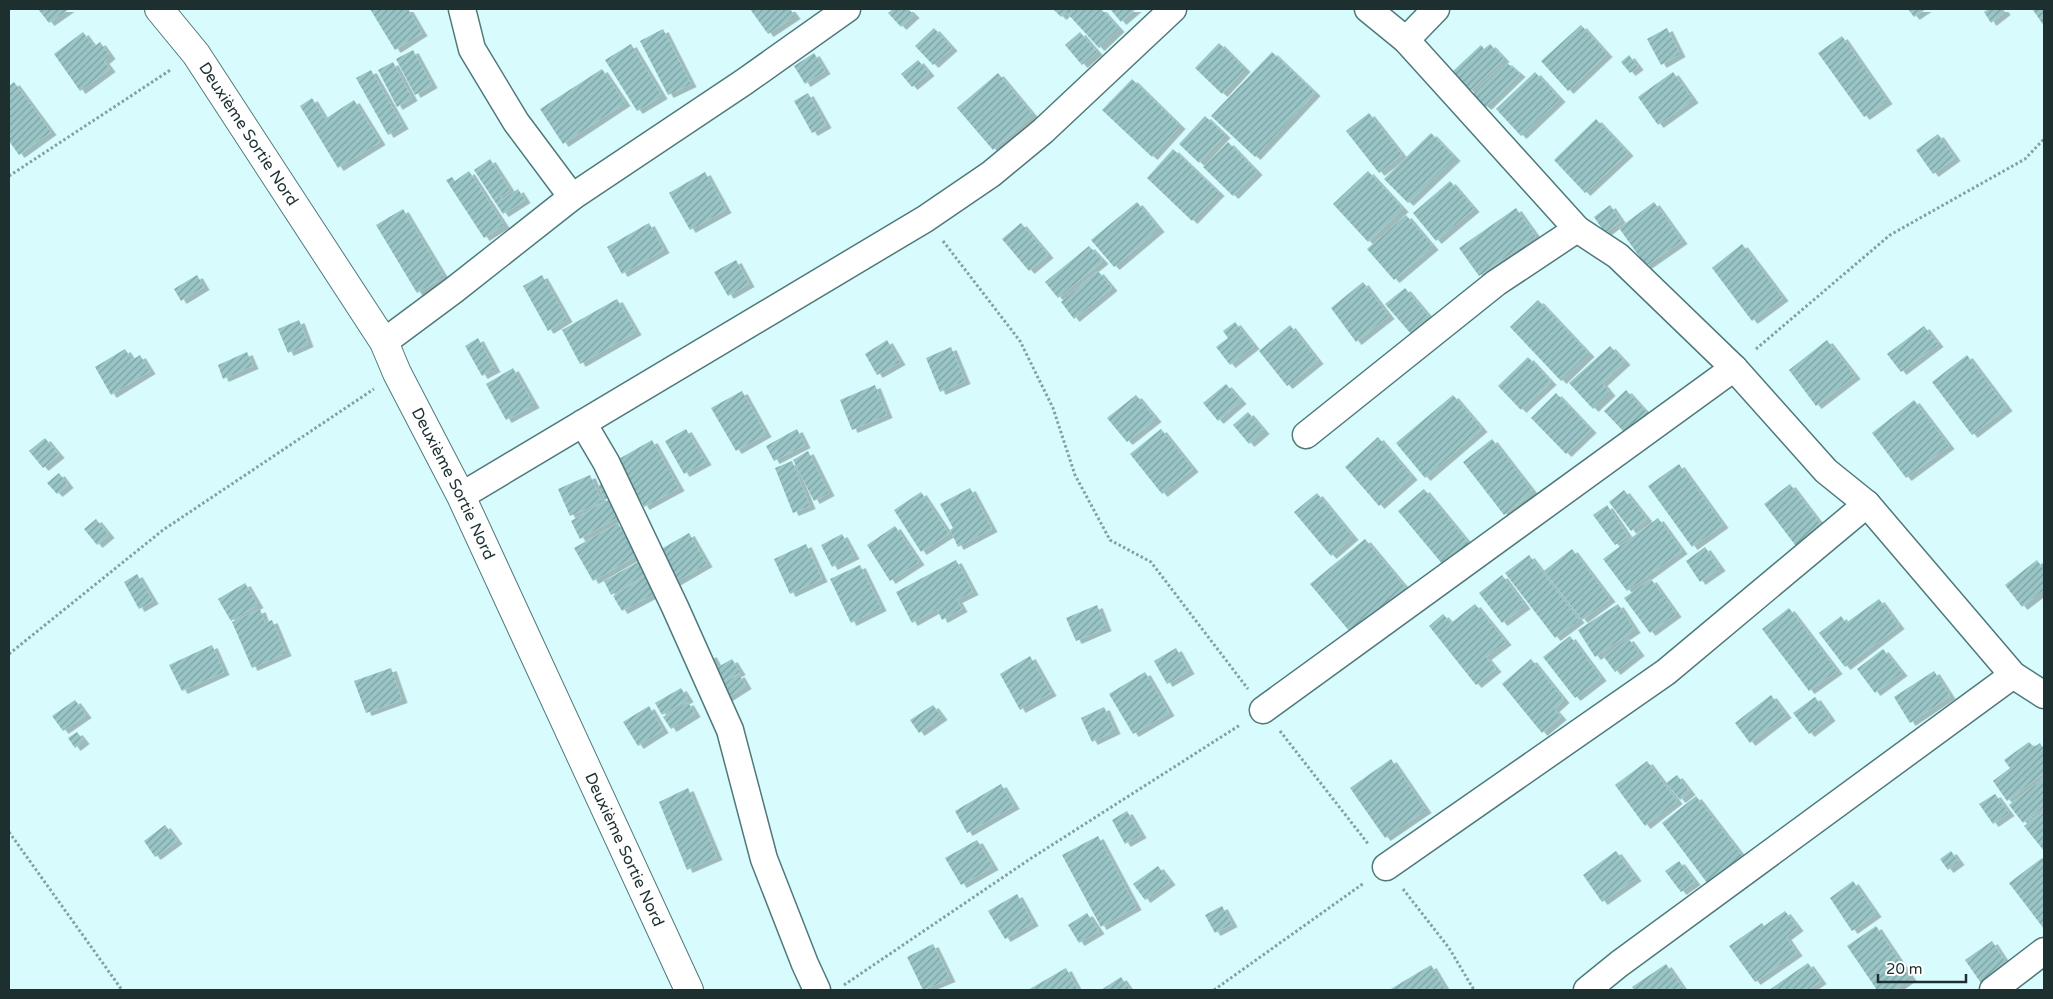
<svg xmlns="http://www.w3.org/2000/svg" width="2053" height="999" font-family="'Varela Round',sans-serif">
	<defs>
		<pattern id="building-hatch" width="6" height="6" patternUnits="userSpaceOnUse" patternTransform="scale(1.25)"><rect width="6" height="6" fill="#99c5c7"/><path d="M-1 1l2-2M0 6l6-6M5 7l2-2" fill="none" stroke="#7ca0a2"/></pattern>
		<filter id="shadow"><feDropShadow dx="5.5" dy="3" stdDeviation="0" flood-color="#0004"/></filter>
	</defs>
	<rect width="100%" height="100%" fill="#d8fcfd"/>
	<g fill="url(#building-hatch)" filter="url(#shadow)">
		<path d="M 38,9 L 69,9 L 49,23 Z"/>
		<path d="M 370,9 L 408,9 L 422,33 L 395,50 Z"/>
		<path d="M 750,9 L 790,9 L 795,16 L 768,34 Z"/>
		<path d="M 893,9 L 908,9 L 914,15 L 901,27 L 888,13 Z"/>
		<path d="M 1053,9 L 1101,9 L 1119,29 L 1099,48 L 1066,12 L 1061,17 Z"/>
		<path d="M 1110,9 L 1136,9 L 1121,22 Z"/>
		<path d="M 1908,9 L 1926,9 L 1914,17 Z"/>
		<path d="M 1989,9 L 2003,9 L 2005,12 L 1991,23 L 1984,12 Z"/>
		<path d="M 2034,9 L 2044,9 L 2044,26 L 2033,10 Z"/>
		<path d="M 1581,25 L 1607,54 L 1568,91 L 1541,61 Z"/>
		<path d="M 934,28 L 952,48 L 933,65 L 915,46 Z"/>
		<path d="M 1667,28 L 1680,54 L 1661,65 L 1647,39 Z"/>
		<path d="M 663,29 L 691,84 L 668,95 L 640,41 Z"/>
		<path d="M 83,32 L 94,47 L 100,42 L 110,56 L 104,61 L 110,69 L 80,91 L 54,54 Z"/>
		<path d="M 1080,32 L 1097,52 L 1082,65 L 1065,45 Z"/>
		<path d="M 1842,36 L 1887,101 L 1864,117 L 1818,53 Z"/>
		<path d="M 1219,43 L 1245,69 L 1222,94 L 1195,68 Z"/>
		<path d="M 631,44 L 662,96 L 637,111 L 605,60 Z"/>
		<path d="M 1490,44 L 1504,59 L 1470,91 L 1452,72 L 1481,45 L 1484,49 Z"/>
		<path d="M 413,50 L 432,85 L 415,95 L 396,59 Z"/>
		<path d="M 1272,52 L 1315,93 L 1255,157 L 1211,116 Z"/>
		<path d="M 814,53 L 825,71 L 805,84 L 794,66 Z"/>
		<path d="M 1629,55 L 1638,67 L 1630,73 L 1621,62 Z"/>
		<path d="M 918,60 L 929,73 L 912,87 L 901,74 Z"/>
		<path d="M 393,62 L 412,98 L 397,107 L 378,70 Z"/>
		<path d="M 1506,62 L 1520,74 L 1486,107 L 1472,95 Z"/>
		<path d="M 602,69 L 625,103 L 563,144 L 540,109 Z"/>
		<path d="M 371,70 L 403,126 L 388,135 L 356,78 Z"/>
		<path d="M 1535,72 L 1560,99 L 1521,136 L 1496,109 Z"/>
		<path d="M 1673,72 L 1693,100 L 1658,125 L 1638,97 Z"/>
		<path d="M 998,73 L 1033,115 L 993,150 L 957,108 Z"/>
		<path d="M 1132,79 L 1180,126 L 1152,157 L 1102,110 Z"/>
		<path d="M 14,82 L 51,132 L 19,155 L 9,141 L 9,86 Z"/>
		<path d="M 808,93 L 826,125 L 812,133 L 794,101 Z"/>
		<path d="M 312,98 L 325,119 L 354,100 L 380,142 L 338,168 L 300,106 Z"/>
		<path d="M 1369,113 L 1402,155 L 1379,173 L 1346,131 Z"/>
		<path d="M 1205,116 L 1225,135 L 1199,163 L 1179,144 Z"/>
		<path d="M 1596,119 L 1628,153 L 1585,193 L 1554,160 Z"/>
		<path d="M 1431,133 L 1455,158 L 1408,203 L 1384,179 Z"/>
		<path d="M 1938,134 L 1955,158 L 1933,174 L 1916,150 Z"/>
		<path d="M 1228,142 L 1257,172 L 1233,196 L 1203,167 Z"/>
		<path d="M 1173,149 L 1219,193 L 1192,221 L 1147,178 Z"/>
		<path d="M 490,159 L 510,190 L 500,197 L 502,200 L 518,189 L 525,200 L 503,214 L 474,170 Z"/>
		<path d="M 469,171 L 504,225 L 484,238 L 446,180 L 452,177 L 455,181 Z"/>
		<path d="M 1368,171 L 1403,209 L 1368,242 L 1333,204 Z"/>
		<path d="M 705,172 L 726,210 L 690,230 L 669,193 Z"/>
		<path d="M 1450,181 L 1474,209 L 1436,241 L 1413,213 Z"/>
		<path d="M 1137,202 L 1159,229 L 1114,267 L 1091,240 Z"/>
		<path d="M 1654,202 L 1682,241 L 1646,266 L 1619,228 Z"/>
		<path d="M 1610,205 L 1621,221 L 1605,233 L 1594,217 Z"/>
		<path d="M 1516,208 L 1536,236 L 1479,276 L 1459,248 Z"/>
		<path d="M 403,209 L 444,277 L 417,293 L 376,225 Z"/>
		<path d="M 1406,215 L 1433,247 L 1394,280 L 1367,249 Z"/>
		<path d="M 649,223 L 664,250 L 622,274 L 607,247 Z"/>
		<path d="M 1021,223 L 1048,255 L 1029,271 L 1002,239 Z"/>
		<path d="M 1742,244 L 1783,298 L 1752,321 L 1712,268 Z"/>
		<path d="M 1089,246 L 1103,261 L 1058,298 L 1045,282 Z"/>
		<path d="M 736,260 L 749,284 L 728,296 L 714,272 Z"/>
		<path d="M 1098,271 L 1112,288 L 1074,319 L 1061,302 Z"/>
		<path d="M 197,275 L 204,287 L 181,301 L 174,289 Z"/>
		<path d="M 542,275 L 567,319 L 548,331 L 523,286 Z"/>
		<path d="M 1363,282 L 1389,316 L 1356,342 L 1331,308 Z"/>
		<path d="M 1405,288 L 1431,319 L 1412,335 L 1385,304 Z"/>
		<path d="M 617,299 L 636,332 L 580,364 L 562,330 Z"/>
		<path d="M 1538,300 L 1589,354 L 1561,381 L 1510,327 Z"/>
		<path d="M 299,320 L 308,344 L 288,353 L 278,329 Z"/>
		<path d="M 1235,322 L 1254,346 L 1230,365 L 1216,347 L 1228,338 L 1223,331 Z"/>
		<path d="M 1290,325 L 1318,361 L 1287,386 L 1259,351 Z"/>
		<path d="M 1924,326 L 1938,344 L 1901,372 L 1887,354 Z"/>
		<path d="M 478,338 L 495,369 L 482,376 L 465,346 Z"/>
		<path d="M 887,340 L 900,362 L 877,375 L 865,354 Z"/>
		<path d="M 1827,340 L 1855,376 L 1816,406 L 1789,370 Z"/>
		<path d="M 1610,346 L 1625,362 L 1602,383 L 1610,393 L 1593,409 L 1569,383 Z"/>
		<path d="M 951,347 L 965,381 L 940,392 L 926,358 Z"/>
		<path d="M 125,349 L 132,360 L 140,355 L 150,371 L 111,395 L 95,367 Z"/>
		<path d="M 247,352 L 253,366 L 223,379 L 218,365 Z"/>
		<path d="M 1967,355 L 2007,408 L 1972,435 L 1932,382 Z"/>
		<path d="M 1528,357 L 1551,382 L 1521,410 L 1498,386 Z"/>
		<path d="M 513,368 L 534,405 L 506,420 L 486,384 Z"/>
		<path d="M 1226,384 L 1241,401 L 1218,421 L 1203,403 Z"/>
		<path d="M 875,385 L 887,415 L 852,430 L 840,400 Z"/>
		<path d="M 1626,390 L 1646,412 L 1624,432 L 1604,411 Z"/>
		<path d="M 742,391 L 766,434 L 736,451 L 711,408 Z"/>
		<path d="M 1556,393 L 1591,430 L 1566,454 L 1531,418 Z"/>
		<path d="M 1136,395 L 1156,419 L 1127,442 L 1107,418 Z"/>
		<path d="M 1453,395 L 1482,429 L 1425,478 L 1396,443 Z"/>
		<path d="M 1914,400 L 1949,446 L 1906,478 L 1872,433 Z"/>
		<path d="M 1248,412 L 1264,431 L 1249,444 L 1233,425 Z"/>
		<path d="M 686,429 L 706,462 L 684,474 L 665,441 Z"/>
		<path d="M 797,429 L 805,445 L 774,461 L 766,446 Z"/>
		<path d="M 1161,429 L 1193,469 L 1162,494 L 1130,454 Z"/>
		<path d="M 1378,437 L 1412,477 L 1379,506 L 1345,467 Z"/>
		<path d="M 45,438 L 59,455 L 43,468 L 29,451 Z"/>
		<path d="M 1492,439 L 1533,492 L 1504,515 L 1463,462 Z"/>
		<path d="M 652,440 L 679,488 L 644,507 L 617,460 Z"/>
		<path d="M 808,451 L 829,493 L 814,501 L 793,460 Z"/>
		<path d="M 792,461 L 810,506 L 793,513 L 775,468 Z"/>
		<path d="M 1679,464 L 1723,525 L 1692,547 L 1648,486 Z"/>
		<path d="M 59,473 L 68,485 L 57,494 L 47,483 Z"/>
		<path d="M 590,475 L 602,502 L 570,516 L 558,489 Z"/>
		<path d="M 607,481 L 614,494 L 605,500 L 598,486 Z"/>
		<path d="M 1790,484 L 1828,534 L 1802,554 L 1764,504 Z"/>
		<path d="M 970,488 L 992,529 L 958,547 L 950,530 L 953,528 L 940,504 Z"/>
		<path d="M 1424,489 L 1475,551 L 1449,572 L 1398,511 Z"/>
		<path d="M 1624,490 L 1647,519 L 1631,531 L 1609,502 Z"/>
		<path d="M 921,492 L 949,534 L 921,552 L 894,510 Z"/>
		<path d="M 1317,493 L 1353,537 L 1331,556 L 1294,512 Z"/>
		<path d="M 615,496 L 625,513 L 580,539 L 571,521 Z"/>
		<path d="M 1607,505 L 1628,536 L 1615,545 L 1593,515 Z"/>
		<path d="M 1658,518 L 1682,551 L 1627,591 L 1603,559 Z"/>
		<path d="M 96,519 L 109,535 L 97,545 L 84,529 Z"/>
		<path d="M 618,523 L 636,556 L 593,581 L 574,548 Z"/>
		<path d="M 895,526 L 919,562 L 890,581 L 867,545 Z"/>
		<path d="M 689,533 L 707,564 L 669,586 L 651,555 Z"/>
		<path d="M 842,534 L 854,556 L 832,567 L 821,545 Z"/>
		<path d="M 1365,539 L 1410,593 L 1355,638 L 1310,584 Z"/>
		<path d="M 806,544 L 822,579 L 790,594 L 774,559 Z"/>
		<path d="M 1705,547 L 1720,568 L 1700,582 L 1686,561 Z"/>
		<path d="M 1572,549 L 1610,599 L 1582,620 L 1544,571 Z"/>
		<path d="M 1529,555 L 1579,620 L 1555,638 L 1505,573 Z"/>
		<path d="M 956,560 L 973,592 L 957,600 L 962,609 L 942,620 L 937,609 L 912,623 L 896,592 Z"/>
		<path d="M 2037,560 L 2044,570 L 2044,590 L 2022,607 L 2005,585 Z"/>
		<path d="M 638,562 L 645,575 L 611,595 L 604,581 Z"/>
		<path d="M 860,565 L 881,608 L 851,623 L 830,579 Z"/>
		<path d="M 137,574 L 153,601 L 139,609 L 124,582 Z"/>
		<path d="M 1502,575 L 1525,606 L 1502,623 L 1479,593 Z"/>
		<path d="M 645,577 L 654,594 L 622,611 L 613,596 Z"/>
		<path d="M 1651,579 L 1676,614 L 1650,633 L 1624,598 Z"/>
		<path d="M 245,583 L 258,605 L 231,621 L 218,599 Z"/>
		<path d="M 1879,599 L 1899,626 L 1845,667 L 1819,633 L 1841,616 L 1846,623 Z"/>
		<path d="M 1475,604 L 1506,642 L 1486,657 L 1496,669 L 1476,685 L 1429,626 L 1443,614 L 1451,623 Z"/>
		<path d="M 1618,604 L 1635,630 L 1595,657 L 1578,630 Z"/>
		<path d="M 1097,605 L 1106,628 L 1076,641 L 1066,618 Z"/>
		<path d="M 1789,608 L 1837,671 L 1809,691 L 1762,629 Z"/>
		<path d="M 260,609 L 265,623 L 272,620 L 286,653 L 252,668 L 232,622 Z"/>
		<path d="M 1570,636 L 1601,678 L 1575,698 L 1543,657 Z"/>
		<path d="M 1628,638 L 1639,653 L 1615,672 L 1604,657 Z"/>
		<path d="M 212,645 L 224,672 L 182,691 L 169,665 Z"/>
		<path d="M 1176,648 L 1189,671 L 1167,684 L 1154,661 Z"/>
		<path d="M 1883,649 L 1902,673 L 1875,693 L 1857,669 Z"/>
		<path d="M 711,654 L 718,667 L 732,659 L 740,672 L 714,686 L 700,660 Z"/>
		<path d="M 1030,656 L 1051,693 L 1020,710 L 1000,674 Z"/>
		<path d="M 1531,659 L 1564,700 L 1554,709 L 1561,717 L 1542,733 L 1502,684 Z"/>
		<path d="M 391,668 L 402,700 L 366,713 L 354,681 Z"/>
		<path d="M 1934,671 L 1950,696 L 1910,723 L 1894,697 Z"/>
		<path d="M 1145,672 L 1169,713 L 1133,734 L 1109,694 Z"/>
		<path d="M 739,674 L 746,686 L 721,702 L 714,689 Z"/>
		<path d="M 681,688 L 688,699 L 662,715 L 655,703 Z"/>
		<path d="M 1771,695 L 1786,715 L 1750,743 L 1735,723 Z"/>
		<path d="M 1815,697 L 1830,718 L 1809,734 L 1793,713 Z"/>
		<path d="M 75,700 L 86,715 L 63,731 L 52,716 Z"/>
		<path d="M 688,702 L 695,714 L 671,729 L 663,717 Z"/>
		<path d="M 933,705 L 942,717 L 919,733 L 910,720 Z"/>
		<path d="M 649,706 L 663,730 L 638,746 L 623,722 Z"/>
		<path d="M 1104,707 L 1115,731 L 1092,742 L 1081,718 Z"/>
		<path d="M 77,732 L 84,741 L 75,748 L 68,738 Z"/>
		<path d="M 2029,742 L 2034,747 L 2040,743 L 2044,749 L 2044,773 L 2007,801 L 1993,781 L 2010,768 L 2004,760 Z"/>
		<path d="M 1391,759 L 1426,810 L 1385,838 L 1350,788 Z"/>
		<path d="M 1647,761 L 1677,801 L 1645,826 L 1615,785 Z"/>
		<path d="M 1677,775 L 1690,792 L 1680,800 L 1666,783 Z"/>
		<path d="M 2044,778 L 2044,807 L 2023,823 L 2009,805 Z"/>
		<path d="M 1001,784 L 1014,806 L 967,833 L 955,811 Z"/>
		<path d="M 688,788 L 717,857 L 687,870 L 659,802 Z"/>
		<path d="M 1995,794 L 2009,813 L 1993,824 L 1979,804 Z"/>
		<path d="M 1696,796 L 1746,861 L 1711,888 L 1662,823 Z"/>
		<path d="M 1127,811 L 1141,835 L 1125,844 L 1112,820 Z"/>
		<path d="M 2044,811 L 2044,851 L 2024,826 Z"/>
		<path d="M 165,825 L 177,841 L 155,857 L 144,841 Z"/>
		<path d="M 1098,836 L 1136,907 L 1101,927 L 1062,855 Z"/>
		<path d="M 977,840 L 993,867 L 961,885 L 945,858 Z"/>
		<path d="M 1616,851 L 1636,878 L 1602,902 L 1583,875 Z"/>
		<path d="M 1951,851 L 1959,862 L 1948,870 L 1940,859 Z"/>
		<path d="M 2042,858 L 2044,860 L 2044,929 L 2009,883 Z"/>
		<path d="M 1679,861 L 1695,882 L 1681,892 L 1665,871 Z"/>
		<path d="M 1158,866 L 1170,882 L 1145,900 L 1133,884 Z"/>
		<path d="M 1853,881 L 1876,914 L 1852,931 L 1830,898 Z"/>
		<path d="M 1017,894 L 1033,923 L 1005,939 L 988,911 Z"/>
		<path d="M 1222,906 L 1232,924 L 1215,933 L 1205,915 Z"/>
		<path d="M 1785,911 L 1798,928 L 1786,937 L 1797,953 L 1755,982 L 1729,946 L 1762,923 L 1764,926 Z"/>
		<path d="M 1087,913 L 1099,931 L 1079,943 L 1068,925 Z"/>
		<path d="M 1876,926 L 1911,978 L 1894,990 L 1877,990 L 1847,946 Z"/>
		<path d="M 1992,941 L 2009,967 L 1983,986 L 1965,960 Z"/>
		<path d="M 933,944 L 950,979 L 923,990 L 907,957 Z"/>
		<path d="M 1808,963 L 1821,981 L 1808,990 L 1769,990 Z"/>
		<path d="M 1666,964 L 1684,990 L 1634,990 L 1632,987 Z"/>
		<path d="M 1431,965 L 1446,990 L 1389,990 Z"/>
		<path d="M 1066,968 L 1078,990 L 1028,990 Z"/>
		<path d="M 1121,977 L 1130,990 L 1101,990 Z"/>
	</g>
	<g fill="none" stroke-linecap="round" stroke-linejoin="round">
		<defs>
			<g id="street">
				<path d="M 462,9 L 472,49 L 516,122 L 572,197"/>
				<path d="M 1368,9 L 1406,40 L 1577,229 L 1618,256 L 1734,368 L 1826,471 L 1867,504 L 2013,675 L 2044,695"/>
				<path d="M 1406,40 L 1436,9"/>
				<path d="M 384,342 L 454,290 L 572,197 L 744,82 L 847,9"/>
				<path d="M 583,423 L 606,462 L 675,607 L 730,730 L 764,859 L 805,964 L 817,990"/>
				<path d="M 1306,435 L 1496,283 L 1577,229"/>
				<path d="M 461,496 L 925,219 L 991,174 L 1043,131 L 1173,9"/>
				<path d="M 1263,710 L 1734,368"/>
				<path d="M 1386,867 L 1666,672 L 1867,504"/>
				<path d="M 1587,990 L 1619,964 L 2013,675"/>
				<path d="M 1993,990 L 2044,951"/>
			</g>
			<g id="primary">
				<path id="s1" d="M 159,9 L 196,54 L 384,342 L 397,373 L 461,496 L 689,990"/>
			</g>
		</defs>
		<use href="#street" stroke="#50797b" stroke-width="29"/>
		<use href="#primary" stroke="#50797b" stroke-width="30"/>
		<g stroke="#84a0a0" stroke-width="3" stroke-dasharray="2.5 2.5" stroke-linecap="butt">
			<path d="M 9,176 L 172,69"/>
			<path d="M 943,241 L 1020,341 L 1053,408 L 1075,475 L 1110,540 L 1151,562 L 1248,689"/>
			<path d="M 1756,349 L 1890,235 L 2025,159 L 2044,139"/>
			<path d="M 9,654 L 163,530 L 374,389"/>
			<path d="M 1280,731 L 1369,845"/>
			<path d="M 9,832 L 122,990"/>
			<path d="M 1403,889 L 1449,948 L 1474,990"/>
			<path d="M 844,985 L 1030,859 L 1240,725"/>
			<path d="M 1214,990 L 1364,883"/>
		</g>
		<use href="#street" stroke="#fff" stroke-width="26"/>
		<use href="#primary" stroke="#fff" stroke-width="28"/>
	</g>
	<g text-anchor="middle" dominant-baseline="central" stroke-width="5" stroke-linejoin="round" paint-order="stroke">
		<g font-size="16" fill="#1d2f2f" stroke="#fff">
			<text stroke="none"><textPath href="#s1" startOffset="154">Deuxième Sortie Nord</textPath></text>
			<text stroke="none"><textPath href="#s1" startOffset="560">Deuxième Sortie Nord</textPath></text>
			<text stroke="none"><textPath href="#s1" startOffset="964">Deuxième Sortie Nord</textPath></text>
		</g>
	</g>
	<rect width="2053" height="999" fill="none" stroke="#1d2f2f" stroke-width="20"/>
	<path d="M1878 974v8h88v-8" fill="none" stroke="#1d2f2f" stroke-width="2.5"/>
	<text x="1886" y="974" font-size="15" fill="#1d2f2f" stroke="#ffffff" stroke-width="4" paint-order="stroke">20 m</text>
</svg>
